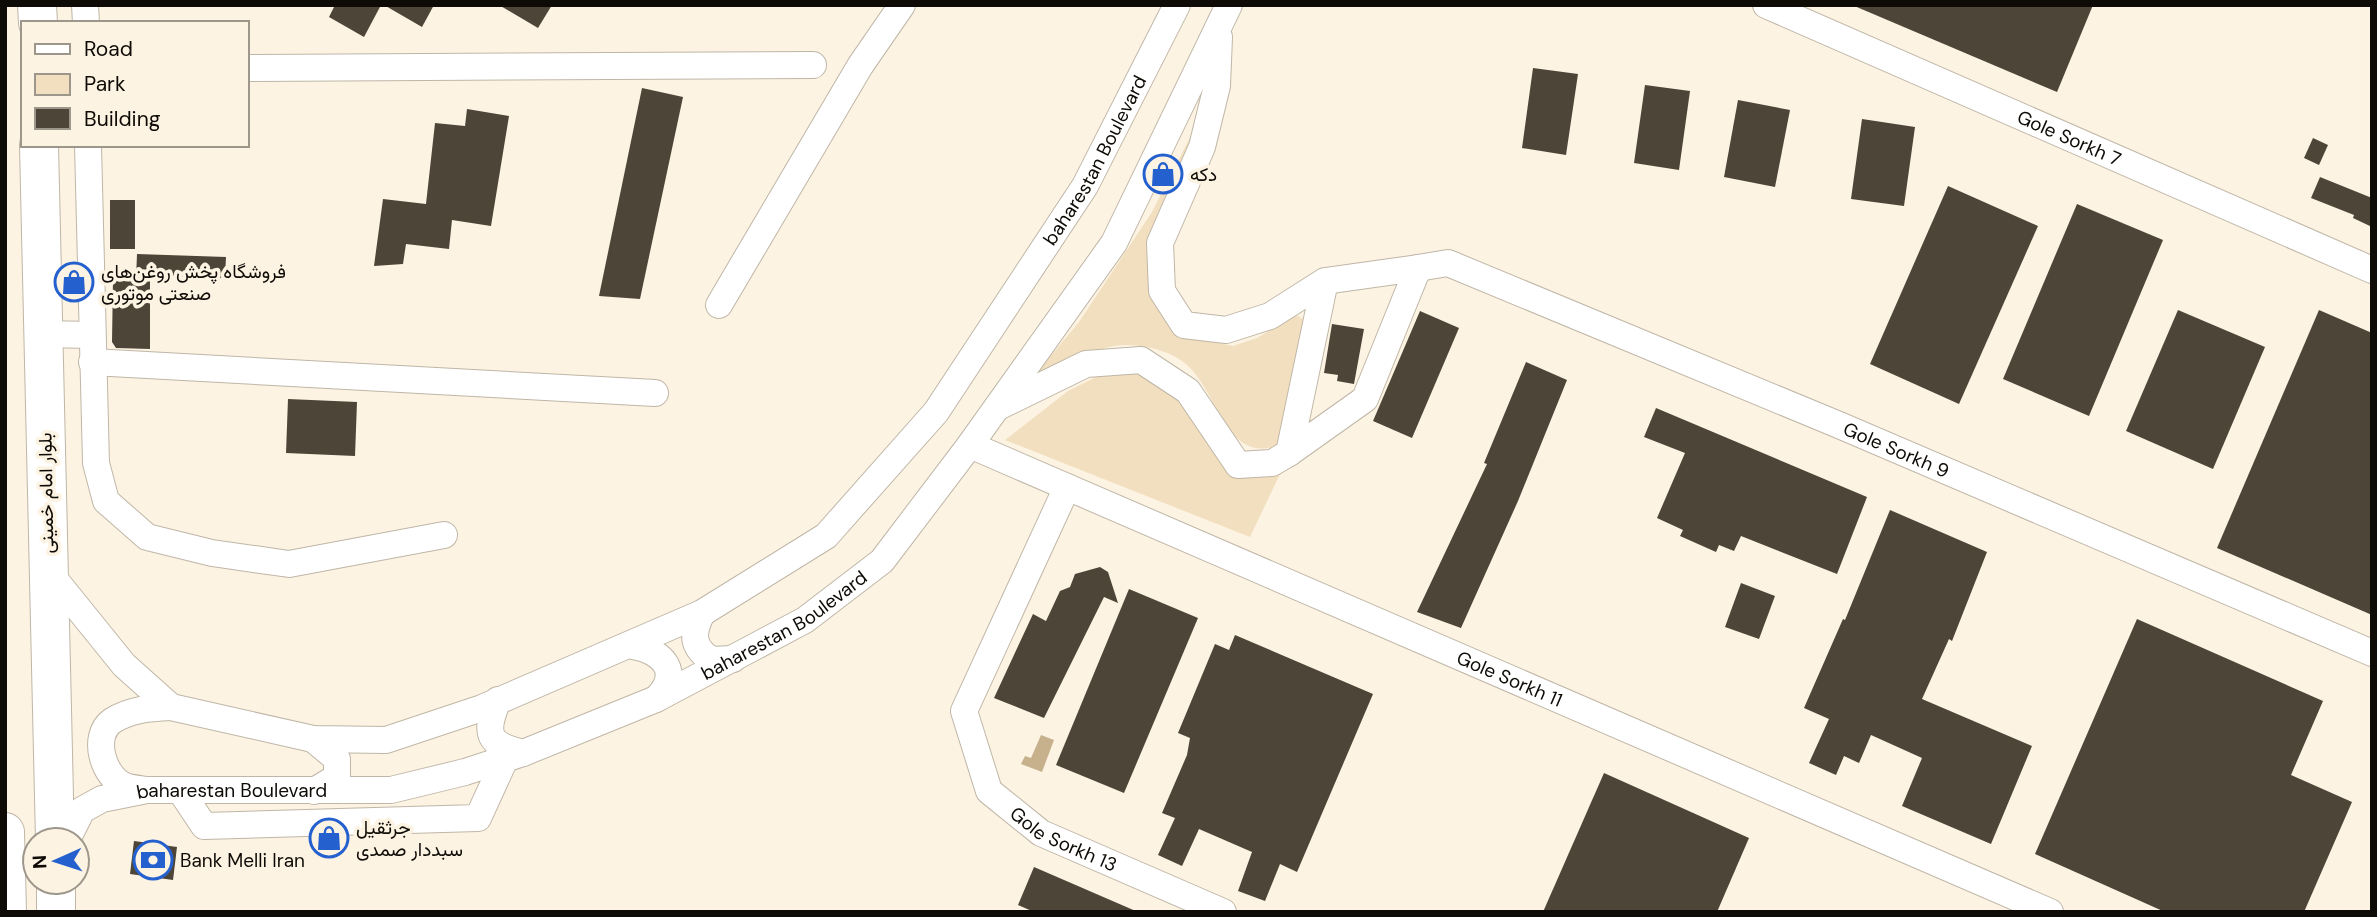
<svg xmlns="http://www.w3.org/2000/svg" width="2377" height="917" font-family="'DM Sans',Vazirmatn,sans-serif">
	<rect width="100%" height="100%" fill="#fdf3e3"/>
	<g fill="#f2dfbf">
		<path d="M 1200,118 L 1153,243 L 1190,337 L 1233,346 L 1257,338 L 1296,315 L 1305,320 L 1280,444 C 1228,467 1218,394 1189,367 C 1174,351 1145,345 1124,345 C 1097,345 1053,371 1028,383 L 1079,322 L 1152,212 Z"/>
		<path d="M 1134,371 L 1178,397 L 1209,442 L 1281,472 L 1250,537 L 1005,440 L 1068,391 L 1100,375 Z"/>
	</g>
	<path fill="#c7b18d" d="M 1041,735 L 1054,740 L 1042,772 L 1021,764 L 1025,756 L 1031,758 Z"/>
	<g fill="#4d4538">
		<path d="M 335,5 L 381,5 L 364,37 L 329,17 Z"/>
		<path d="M 384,5 L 434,5 L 422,27 Z"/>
		<path d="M 499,5 L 552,5 L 538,28 Z"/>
		<path d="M 1852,5 L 2093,5 L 2057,92 Z"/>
		<path d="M 1533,68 L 1578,74 L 1566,155 L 1522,148 Z"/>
		<path d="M 1645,85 L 1690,91 L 1679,170 L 1634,163 Z"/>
		<path d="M 642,88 L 683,97 L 640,299 L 599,296 Z"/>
		<path d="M 1738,100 L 1790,110 L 1775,187 L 1724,177 Z"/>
		<path d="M 467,109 L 509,116 L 491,226 L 452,220 L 449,249 L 406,244 L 403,264 L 374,266 L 383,199 L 426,204 L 435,123 L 465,126 Z"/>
		<path d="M 1862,119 L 1915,127 L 1904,206 L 1851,199 Z"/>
		<path d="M 2313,138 L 2328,145 L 2319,165 L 2304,158 Z"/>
		<path d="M 2320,177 L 2372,198 L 2372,227 L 2353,218 L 2354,215 L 2311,198 Z"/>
		<path d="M 1948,186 L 2038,226 L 1959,404 L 1870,364 Z"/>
		<rect x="110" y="200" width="25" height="49"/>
		<path d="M 2077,204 L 2163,240 L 2089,416 L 2003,379 Z"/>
		<path d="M 137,254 L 226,257 L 225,278 L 150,275 L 150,349 L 116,348 L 112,342 L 113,278 L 136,279 Z"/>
		<path d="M 2178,310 L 2265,347 L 2213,469 L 2126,431 Z"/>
		<path d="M 2319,310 L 2372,333 L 2372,615 L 2217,548 Z"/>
		<path d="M 1420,311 L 1459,328 L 1412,438 L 1373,421 Z"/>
		<path d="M 1332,324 L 1364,329 L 1354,384 L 1337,381 L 1338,375 L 1324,373 Z"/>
		<path d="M 1526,362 L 1567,380 L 1518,501 L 1461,628 L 1417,612 L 1487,464 L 1484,463 Z"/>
		<path d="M 288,399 L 357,402 L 355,456 L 286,453 Z"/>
		<path d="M 1656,408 L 1867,497 L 1837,574 L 1741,536 L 1734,551 L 1719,545 L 1716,552 L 1680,536 L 1683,530 L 1657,518 L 1685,453 L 1644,437 Z"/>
		<path d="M 1890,510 L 1987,552 L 1952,641 L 1949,639 L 1922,699 L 2032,746 L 1991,844 L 1902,806 L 1922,758 L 1871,735 L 1859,763 L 1844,756 L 1836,775 L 1809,763 L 1829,719 L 1804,708 L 1843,619 L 1845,620 Z"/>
		<path d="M 1100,567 L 1108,572 L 1118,603 L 1104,597 L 1044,718 L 994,698 L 1033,614 L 1046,621 L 1060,591 L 1070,587 L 1075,574 Z"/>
		<path d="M 1741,583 L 1775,596 L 1759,639 L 1725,627 Z"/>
		<path d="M 1129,589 L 1198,618 L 1124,793 L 1056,765 Z"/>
		<path d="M 2137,619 L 2323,701 L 2291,775 L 2352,802 L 2304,912 L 2165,912 L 2035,854 Z"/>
		<path d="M 1235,635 L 1373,694 L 1297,872 L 1280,864 L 1265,901 L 1238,891 L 1252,852 L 1199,829 L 1182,866 L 1158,855 L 1175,818 L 1162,813 L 1187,755 L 1190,738 L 1178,733 L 1215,644 L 1229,650 Z"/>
		<path d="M 1604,773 L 1749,838 L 1717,912 L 1543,912 Z"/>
		<path d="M 134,841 L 177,847 L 173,880 L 130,874 Z"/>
		<path d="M 1034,867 L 1138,912 L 1034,912 L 1018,905 Z"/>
	</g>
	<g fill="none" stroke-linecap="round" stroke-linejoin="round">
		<defs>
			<g id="minor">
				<path d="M 85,5 L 86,23"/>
				<path id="s1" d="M 1766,5 L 2372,270"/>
				<path d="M 1219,37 L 1217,86 L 1202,147 L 1160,243 L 1162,291 L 1184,325 L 1226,330 L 1270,316 L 1325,281 L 1418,268 L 1365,399 L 1289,453 L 1325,281"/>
				<path d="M 247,68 L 813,65"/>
				<path d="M 88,145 L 96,463 L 106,501 L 147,537 L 212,553 L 289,564 L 444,535"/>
				<path id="s2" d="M 1418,268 L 1448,263 L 1839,425 L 2372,653"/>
				<path d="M 719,305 L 860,66 L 902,5"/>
				<path d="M 43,334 L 92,335"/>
				<path d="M 92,362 L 655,393"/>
				<path d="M 1000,406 L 1086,364 L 1141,360 L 1188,391 L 1238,465 L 1272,463 L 1289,453"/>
				<path id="s3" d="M 970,445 L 2050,912"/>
				<path id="s4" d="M 1067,487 L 964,711 L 989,791 L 1041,833 L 1223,912"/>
				<path id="s5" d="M 48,571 L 124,665 L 171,707 L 313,739 L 386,740 L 482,708 L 702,613 L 826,536 L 936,412 L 1085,186 L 1177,5"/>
				<path d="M 702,613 C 692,633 691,646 711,660 L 733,659"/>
				<path d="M 633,646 C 663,651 683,673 656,699"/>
				<path d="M 498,700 C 484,734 487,744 523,753"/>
				<path d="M 313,739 L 337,759 L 337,777 L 314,791"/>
				<path d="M 147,790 C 140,789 131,788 125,786 C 103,777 91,736 112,721 C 130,709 151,708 171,707"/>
				<path d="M 180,790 L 204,826 L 478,818 L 505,759"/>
				<path id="s6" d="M 67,840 L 82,810 L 102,799 L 147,790 L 391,790 L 465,772 L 523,753 L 656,699 L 805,620 L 882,561 L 970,445 L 1114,243 L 1229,5"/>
			</g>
			<g id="highway">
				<path d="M 37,5 L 38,23"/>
				<path d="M 39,145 L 55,840"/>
				<path d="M 5,832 L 7,912"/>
				<path d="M 56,912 L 56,882"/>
			</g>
		</defs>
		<use href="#minor" stroke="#bfb6a7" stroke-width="28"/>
		<use href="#highway" stroke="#bfb6a7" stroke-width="40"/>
		<use href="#minor" stroke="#fff" stroke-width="26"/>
		<use href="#highway" stroke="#fff" stroke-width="38"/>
	</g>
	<defs>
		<symbol id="shop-ring" viewBox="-11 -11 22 22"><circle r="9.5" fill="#fdf3e3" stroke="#2561ce" stroke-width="1.5"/><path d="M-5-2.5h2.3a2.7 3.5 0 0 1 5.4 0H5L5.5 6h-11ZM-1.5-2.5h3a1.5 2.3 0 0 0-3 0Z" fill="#2561ce"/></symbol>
		<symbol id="bank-ring" viewBox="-11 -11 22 22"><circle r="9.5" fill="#fdf3e3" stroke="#2561ce" stroke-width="1.5"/><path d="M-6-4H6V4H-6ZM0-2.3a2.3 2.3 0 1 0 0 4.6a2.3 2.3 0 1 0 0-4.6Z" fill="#2561ce"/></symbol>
	</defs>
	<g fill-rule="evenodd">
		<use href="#shop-ring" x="1141" y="152" width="44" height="44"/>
		<use href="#shop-ring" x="52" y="260" width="44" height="44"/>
		<use href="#shop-ring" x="307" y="816" width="44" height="44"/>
		<use href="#bank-ring" x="131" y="838" width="44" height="44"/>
	</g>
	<g text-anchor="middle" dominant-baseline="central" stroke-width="7" stroke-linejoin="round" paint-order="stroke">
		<g font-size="19" fill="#0e0b06" stroke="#fdf3e3">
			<text stroke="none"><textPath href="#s1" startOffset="331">Gole Sorkh 7</textPath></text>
			<text stroke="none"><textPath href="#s5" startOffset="1353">baharestan Boulevard</textPath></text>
			<text stroke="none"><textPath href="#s2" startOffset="516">Gole Sorkh 9</textPath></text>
			<text transform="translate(46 493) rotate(-91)">بلوار امام خمینی</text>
			<text stroke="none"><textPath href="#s6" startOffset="775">baharestan Boulevard</textPath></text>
			<text stroke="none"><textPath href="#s3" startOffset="588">Gole Sorkh 11</textPath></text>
			<text stroke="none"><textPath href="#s6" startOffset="187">baharestan Boulevard</textPath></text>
			<text stroke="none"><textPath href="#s4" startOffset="420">Gole Sorkh 13</textPath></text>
		</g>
		<g font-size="19" fill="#0e0b06" stroke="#fdf3e3" text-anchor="start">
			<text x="1190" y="174">دکه</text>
			<text x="101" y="271">فروشگاه پخش روغن‌های<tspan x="101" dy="22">صنعتی موتوری</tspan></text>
			<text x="356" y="827">جرثقیل<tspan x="356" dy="22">سبددار صمدی</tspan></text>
			<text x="180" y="860">Bank Melli Iran</text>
		</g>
	</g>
	<rect width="2377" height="917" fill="none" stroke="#0e0b06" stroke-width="14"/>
	<rect x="21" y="21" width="228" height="126" fill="#fdf3e3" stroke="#9d968b" stroke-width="2"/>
	<rect x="35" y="44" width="35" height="10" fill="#ffffff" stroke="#9d968b" stroke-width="2"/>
	<text x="84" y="56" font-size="21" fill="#0e0b06">Road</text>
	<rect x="35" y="74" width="35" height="21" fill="#f2dfbf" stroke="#9d968b" stroke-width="2"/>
	<text x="84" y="91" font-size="21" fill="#0e0b06">Park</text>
	<rect x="35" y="108" width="35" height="21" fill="#4d4538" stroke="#9d968b" stroke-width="2"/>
	<text x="84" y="126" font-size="21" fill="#0e0b06">Building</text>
	<g transform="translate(56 861) rotate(267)"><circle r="33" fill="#fdf3e3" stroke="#9d968b" stroke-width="2"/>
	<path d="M0-5L12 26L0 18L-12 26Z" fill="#2561ce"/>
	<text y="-10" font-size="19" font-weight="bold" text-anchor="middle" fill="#0e0b06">N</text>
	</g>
</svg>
